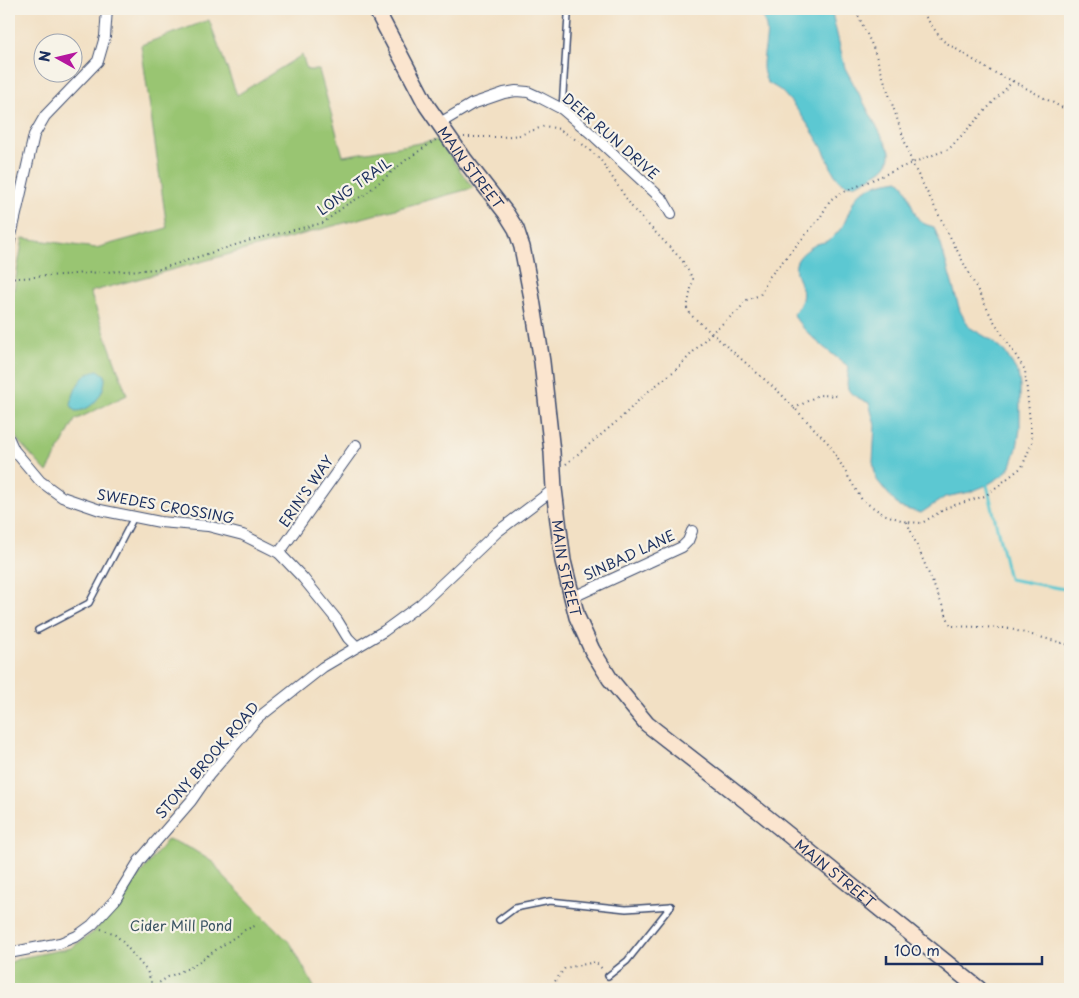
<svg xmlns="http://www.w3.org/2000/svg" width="1079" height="998" font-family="'Playpen Sans',sans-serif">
	<rect width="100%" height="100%" fill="#f7f3e8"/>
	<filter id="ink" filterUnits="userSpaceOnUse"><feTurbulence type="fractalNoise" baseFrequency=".02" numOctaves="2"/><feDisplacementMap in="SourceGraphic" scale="10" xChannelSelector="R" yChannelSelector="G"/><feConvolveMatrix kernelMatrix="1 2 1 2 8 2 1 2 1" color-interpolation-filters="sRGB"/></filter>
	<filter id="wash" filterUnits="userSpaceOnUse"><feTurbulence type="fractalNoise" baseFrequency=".0096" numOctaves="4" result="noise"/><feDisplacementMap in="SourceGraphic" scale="20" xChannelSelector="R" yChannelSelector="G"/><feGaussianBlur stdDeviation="1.12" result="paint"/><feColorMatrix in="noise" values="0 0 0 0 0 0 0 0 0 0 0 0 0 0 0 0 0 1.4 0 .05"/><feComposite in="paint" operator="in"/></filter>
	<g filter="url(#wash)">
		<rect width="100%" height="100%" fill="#f2e0c4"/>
		<g fill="#99c572" stroke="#5a7a68">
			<path d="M 209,20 L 237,95 L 302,55 L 307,70 L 319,70 L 343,156 L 438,140 L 473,188 L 90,292 L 127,395 L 75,420 L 47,472 L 19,442 L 9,424 L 9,316 L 23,238 L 96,248 L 167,228 L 141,45 Z"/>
			<path d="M 168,839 L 192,849 L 214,863 L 223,876 L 291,944 L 315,989 L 9,989 L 9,963 L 20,958 L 71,948 L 94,932 Z"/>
		</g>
		<g fill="#5bc8d2" stroke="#3b7c98">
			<path d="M 757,9 L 831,9 L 845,68 L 890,151 C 891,161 886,168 877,173 C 870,177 854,188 846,184 C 832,179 830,161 823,149 C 815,134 795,105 783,93 C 779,88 772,86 767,82 C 765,77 763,72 763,67 C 763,44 774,29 757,9 Z"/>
			<path d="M 899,180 C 912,190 910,216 923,223 C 926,225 931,226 934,227 L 941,245 L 960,311 L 969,327 L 991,340 L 1005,352 L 1018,373 L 1020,386 L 1020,429 L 1017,448 L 1011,466 L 1003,475 L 987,485 L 970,492 L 945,497 L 921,513 L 899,507 L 876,479 L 873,462 L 875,425 L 869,403 C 846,392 845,393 849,367 C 831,353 804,334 793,314 C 815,289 792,283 796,264 C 798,256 808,249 815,245 C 820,242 828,243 832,238 C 835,235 839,231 842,227 C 848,218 853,196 862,191 C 874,184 886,182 899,180 Z"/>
			<path d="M 98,370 L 105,375 C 106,392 93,411 75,411 L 71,405 C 74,389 81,373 98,370 Z"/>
		</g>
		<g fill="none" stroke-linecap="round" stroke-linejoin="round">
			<path stroke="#5bc8d2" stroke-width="3" d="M 987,485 L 1009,579 L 1070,590"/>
		</g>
	</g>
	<g filter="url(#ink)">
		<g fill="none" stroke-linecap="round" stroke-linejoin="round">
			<defs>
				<g id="lane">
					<path d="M 562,109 L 568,16 L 570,9"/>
					<path d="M 38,630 L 89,603 L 134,517"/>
					<path d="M 499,920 L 515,908 L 550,901 L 626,909 L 671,906"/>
					<path d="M 608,976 L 627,961 L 671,906"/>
				</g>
				<g id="street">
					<path d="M 440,123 L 472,104 L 504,93 L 516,91 L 528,92 L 539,97 L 562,109 L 595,137 L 663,200 L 671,214"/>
					<path d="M 9,245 L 34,135 L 45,116 L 98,61 L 105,37 L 107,9"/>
					<path d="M 9,439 L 14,450 L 40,481 L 62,497 L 100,510 L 160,522 L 208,526 L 243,535 L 279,553 L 303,578 L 337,620 L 348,638 L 357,647"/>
					<path d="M 279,553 L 356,445"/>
					<path d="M 571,598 L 682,547 L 688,541 L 692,531"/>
					<path d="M 9,953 L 60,943 L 77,936 L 92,925 L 115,900 L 139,861 L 191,801 L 209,775 L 258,718 L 323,667 L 384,631 L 421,604 L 497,532 L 554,489"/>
				</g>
				<g id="secondary">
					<path id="s1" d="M 376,9 L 427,106 L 464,159 L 506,213 L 516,229 L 522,247 L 531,293 L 542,362 L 552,452 L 554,489 L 563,561 L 577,617 L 592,650 L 610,679 L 647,724 L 764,815 L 979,989"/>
				</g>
			</defs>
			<use href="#lane" stroke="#3b4a6d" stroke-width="8"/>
			<use href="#street" stroke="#3b4a6d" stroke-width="12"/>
			<use href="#secondary" stroke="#3b4a6d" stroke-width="18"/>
			<g stroke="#3b4a6d" stroke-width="2" stroke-dasharray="1 4" stroke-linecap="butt">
				<path d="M 920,9 L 942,40 L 989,70 L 1013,81 L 1070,112"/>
				<path d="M 464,137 L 502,137 L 520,135 L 545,126 L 559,129 L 581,143 L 600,159 L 634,210 L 682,260 L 693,279 L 687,308 L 691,315 L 780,393 L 829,444 L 862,500 L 883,514 L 907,522 L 922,523 L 948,507 L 985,496 L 1022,467 L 1032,443 L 1025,370 L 992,318 L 912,163 L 873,47 L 855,9"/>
				<path d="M 9,277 L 21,278 L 87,273 L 160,269 L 251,240 L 323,223 L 346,205 L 364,195 L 406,160 L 437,139"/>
				<path d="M 794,409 L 818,395 L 840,396"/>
				<path d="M 566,464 L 621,418 L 645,394 L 678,368 L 711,333 L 740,309 L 744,301 L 760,295 L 770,276 L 820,218 L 830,200 L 839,194 L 912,163 L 949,149 L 1013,81"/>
				<path d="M 907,522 L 951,626 L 1006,628 L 1070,645"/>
				<path d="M 101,929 L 113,933 L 121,940 L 147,971 L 151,981 L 151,989"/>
				<path d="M 151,988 L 168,977 L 191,967 L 245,930 L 257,925"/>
				<path d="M 549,989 L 565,968 L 596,962 L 604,971"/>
			</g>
			<use href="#lane" stroke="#fff" stroke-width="5"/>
			<use href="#street" stroke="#fff" stroke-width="10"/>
			<use href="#secondary" stroke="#fbe5cf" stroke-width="15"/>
		</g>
	</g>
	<g text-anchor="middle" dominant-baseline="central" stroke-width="4.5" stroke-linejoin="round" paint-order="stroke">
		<g font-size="14" fill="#1b2f5e" stroke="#f7f3e8">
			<text transform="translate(611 136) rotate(41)">DEER RUN DRIVE</text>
			<text stroke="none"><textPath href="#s1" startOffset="185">MAIN STREET</textPath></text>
			<text transform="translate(354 186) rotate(-36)">LONG TRAIL</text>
			<text transform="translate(306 491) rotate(-55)">ERIN'S WAY</text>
			<text transform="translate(166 506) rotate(10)">SWEDES CROSSING</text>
			<text transform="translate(629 555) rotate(-25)">SINBAD LANE</text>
			<text stroke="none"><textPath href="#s1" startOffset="605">MAIN STREET</textPath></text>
			<text transform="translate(207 760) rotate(-49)">STONY BROOK ROAD</text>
			<text stroke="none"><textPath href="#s1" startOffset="1024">MAIN STREET</textPath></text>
		</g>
		<g font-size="14" fill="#3a5463" stroke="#f7f3e8">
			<text x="181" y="925">Cider Mill Pond</text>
		</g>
	</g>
	<rect width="1079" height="998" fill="none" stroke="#f7f3e8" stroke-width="30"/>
	<g transform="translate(58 58) rotate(278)"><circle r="24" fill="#f7f3e8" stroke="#9fa5b1"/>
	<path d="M0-4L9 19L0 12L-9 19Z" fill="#b5179e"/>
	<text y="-8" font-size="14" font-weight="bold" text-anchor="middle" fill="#1b2f5e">N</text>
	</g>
	<path d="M886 956v8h156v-8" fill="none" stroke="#1b2f5e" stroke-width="2.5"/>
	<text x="894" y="956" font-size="15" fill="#1b2f5e" stroke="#f7f3e8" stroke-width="4" paint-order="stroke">100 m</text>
</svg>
